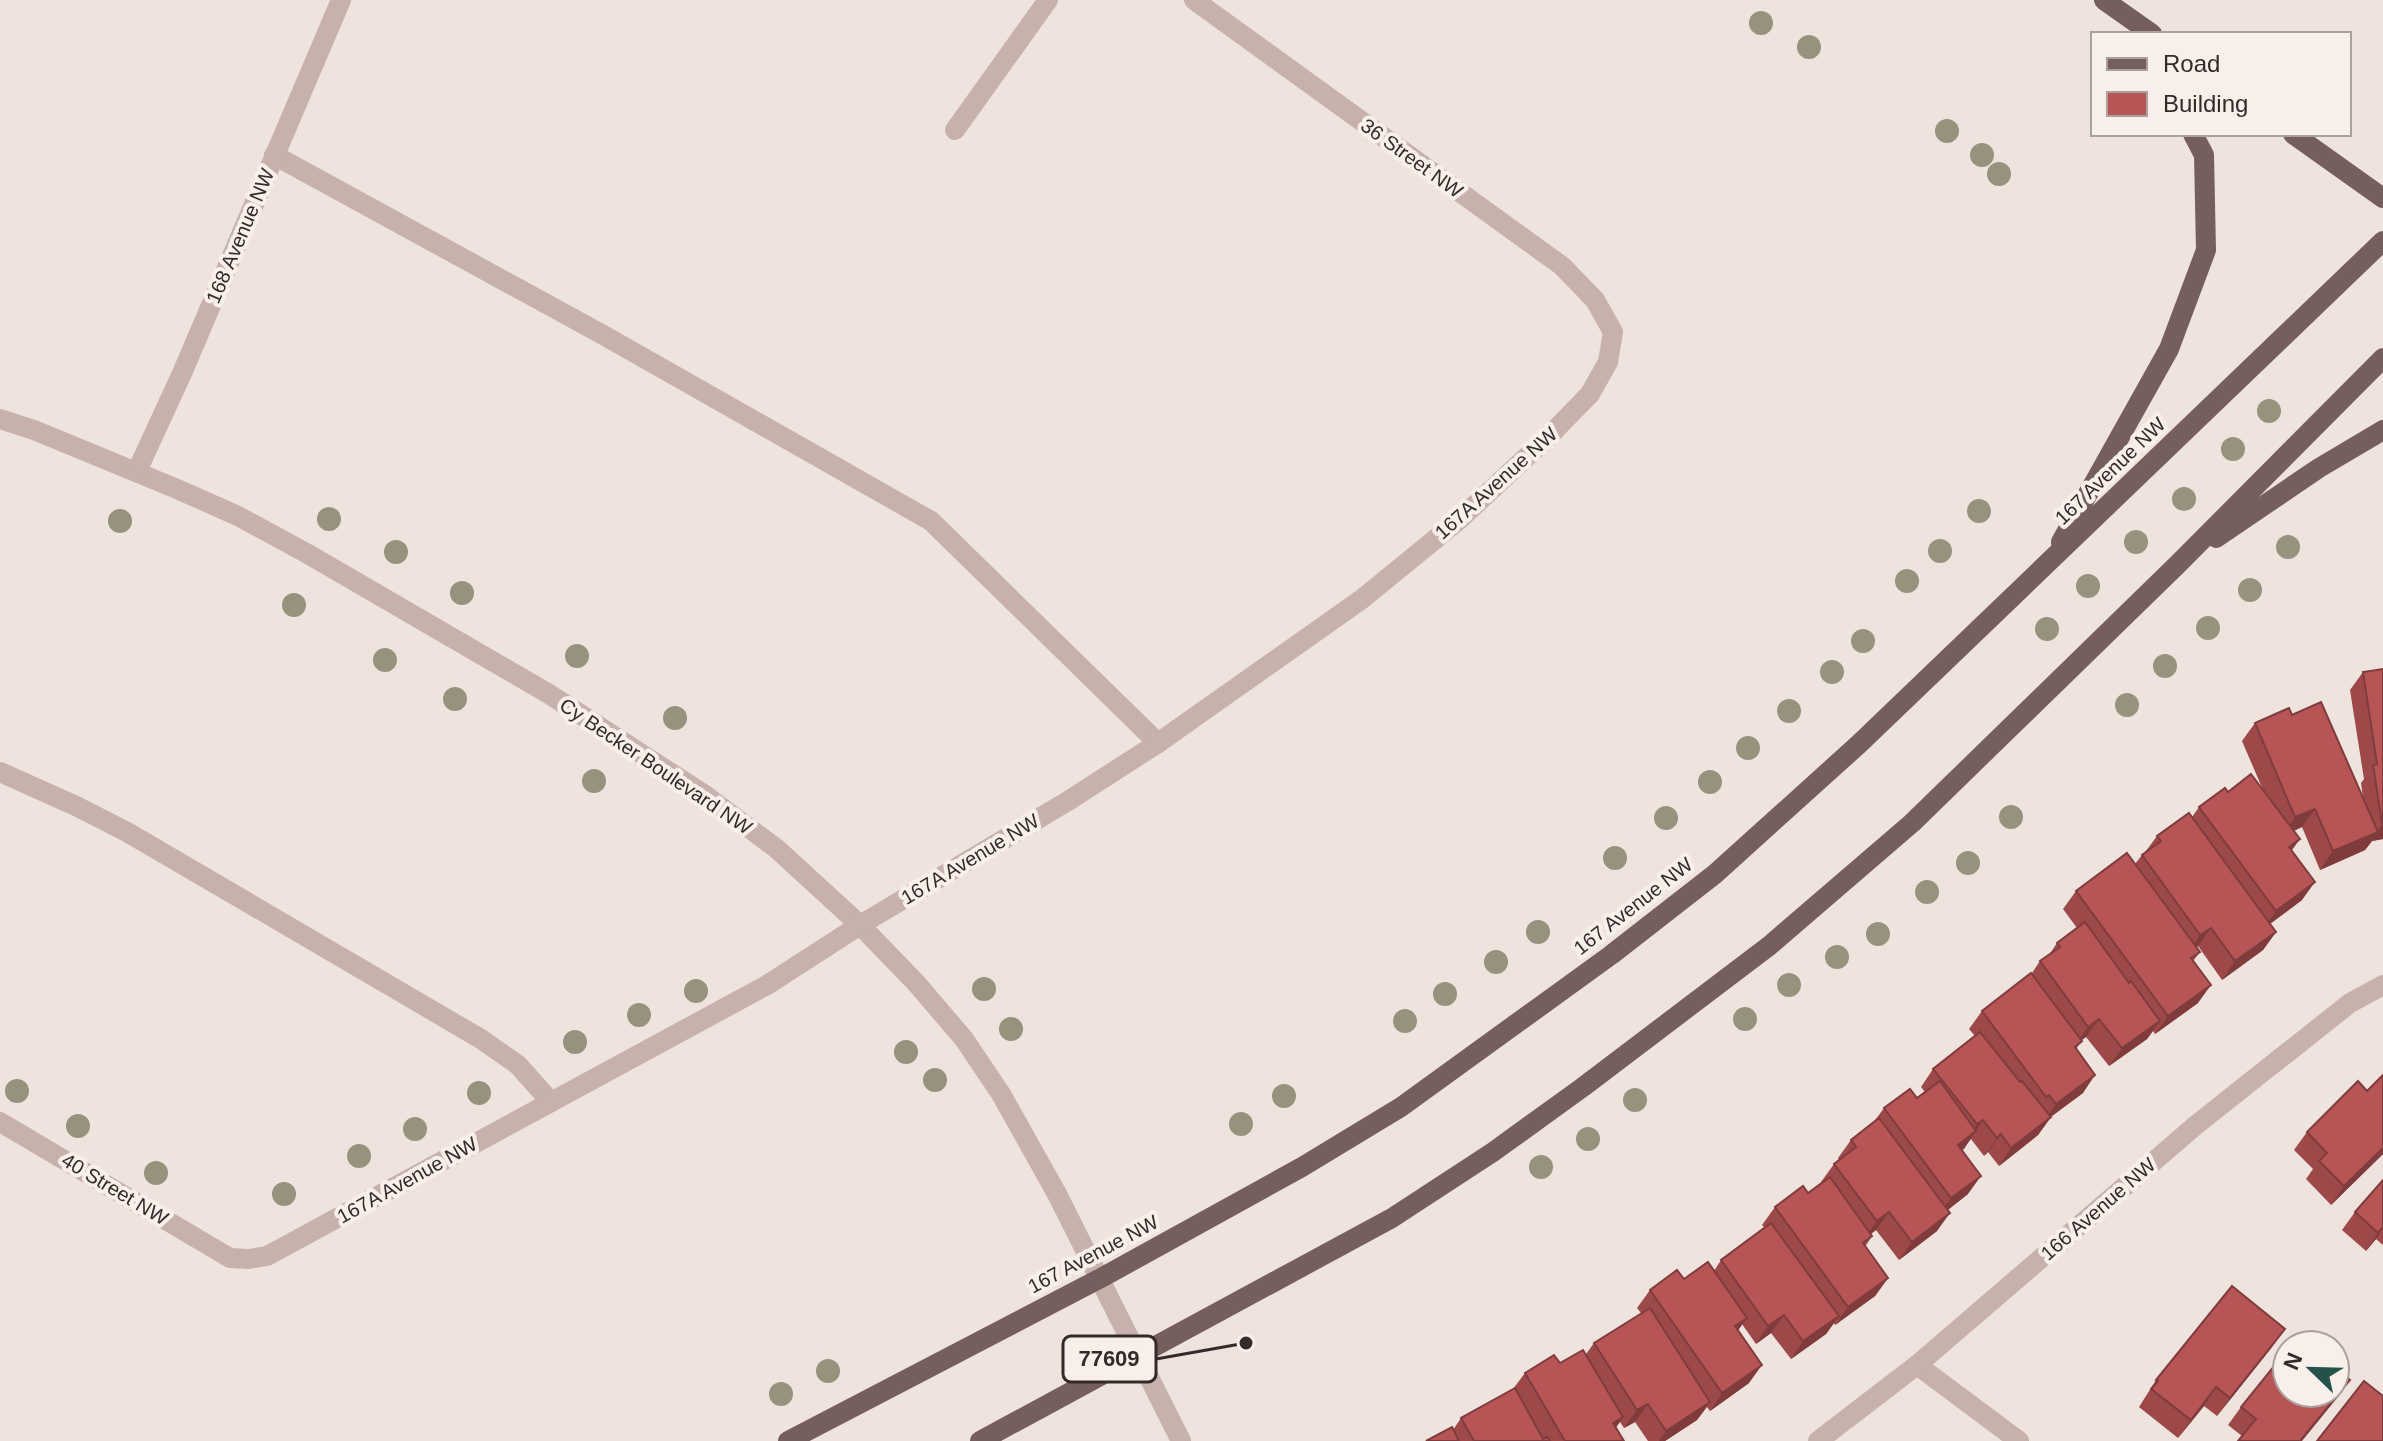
<svg xmlns="http://www.w3.org/2000/svg" width="2383" height="1441" font-family="Arial,sans-serif">
	<rect width="100%" height="100%" fill="#efe3de"/>
	<g fill="none" stroke-linecap="round" stroke-linejoin="round">
		<g stroke="#c6b1ac" stroke-width="20">
			<path d="M 955,130 L 1048,0"/>
			<path d="M 274,155 L 605,336 L 931,521 L 1158,743"/>
			<path d="M 0,419 L 34,430 L 177,489 L 238,516 L 308,554 L 549,694 L 705,795 L 777,849 L 860,925 L 917,984 L 964,1039 L 1001,1094 L 1057,1194 L 1181,1441"/>
			<path d="M 137,471 L 183,371 L 341,0"/>
			<path d="M 0,772 L 76,806 L 127,832 L 481,1039 L 518,1065 L 551,1102"/>
			<path d="M 0,1122 L 230,1258 L 249,1259 L 267,1256 L 767,985 L 860,925 L 1068,801 L 1158,743 L 1362,599 L 1460,519 L 1548,437 L 1590,394 L 1608,362 L 1613,332 L 1595,300 L 1562,266 L 1194,0"/>
			<path d="M 1917,1365 L 2019,1441"/>
			<path d="M 1818,1441 L 1917,1365 L 2196,1125 L 2350,1003 L 2383,985"/>
		</g>
		<g stroke="#755f5d" stroke-width="20">
			<path d="M 2104,0 L 2152,34"/>
			<path d="M 2293,134 L 2383,198"/>
			<path d="M 2216,538 L 2319,468 L 2383,430"/>
			<path d="M 2061,542 L 2169,349 L 2206,250 L 2204,155 L 2193,134"/>
			<path d="M 788,1441 L 1101,1278 L 1302,1167 L 1401,1107 L 1611,955 L 1715,874 L 1859,744 L 2383,241"/>
			<path d="M 980,1441 L 1392,1218 L 1493,1152 L 1583,1087 L 1769,946 L 1912,823 L 2177,565 L 2383,358"/>
		</g>
	</g>
	<g fill="#96927e">
		<circle cx="1761" cy="23" r="12"/>
		<circle cx="1809" cy="47" r="12"/>
		<circle cx="1947" cy="131" r="12"/>
		<circle cx="1982" cy="155" r="12"/>
		<circle cx="1999" cy="174" r="12"/>
		<circle cx="2269" cy="411" r="12"/>
		<circle cx="2233" cy="449" r="12"/>
		<circle cx="2184" cy="499" r="12"/>
		<circle cx="1979" cy="511" r="12"/>
		<circle cx="329" cy="519" r="12"/>
		<circle cx="120" cy="521" r="12"/>
		<circle cx="2136" cy="542" r="12"/>
		<circle cx="2288" cy="547" r="12"/>
		<circle cx="1940" cy="551" r="12"/>
		<circle cx="396" cy="552" r="12"/>
		<circle cx="1907" cy="581" r="12"/>
		<circle cx="2088" cy="586" r="12"/>
		<circle cx="2250" cy="590" r="12"/>
		<circle cx="462" cy="593" r="12"/>
		<circle cx="294" cy="605" r="12"/>
		<circle cx="2208" cy="628" r="12"/>
		<circle cx="2047" cy="629" r="12"/>
		<circle cx="1863" cy="641" r="12"/>
		<circle cx="577" cy="656" r="12"/>
		<circle cx="385" cy="660" r="12"/>
		<circle cx="2165" cy="666" r="12"/>
		<circle cx="1832" cy="672" r="12"/>
		<circle cx="455" cy="699" r="12"/>
		<circle cx="2127" cy="705" r="12"/>
		<circle cx="1789" cy="711" r="12"/>
		<circle cx="675" cy="718" r="12"/>
		<circle cx="1748" cy="748" r="12"/>
		<circle cx="594" cy="781" r="12"/>
		<circle cx="1710" cy="782" r="12"/>
		<circle cx="2011" cy="817" r="12"/>
		<circle cx="1666" cy="818" r="12"/>
		<circle cx="1615" cy="858" r="12"/>
		<circle cx="1968" cy="863" r="12"/>
		<circle cx="1927" cy="892" r="12"/>
		<circle cx="1538" cy="932" r="12"/>
		<circle cx="1878" cy="934" r="12"/>
		<circle cx="1837" cy="957" r="12"/>
		<circle cx="1496" cy="962" r="12"/>
		<circle cx="1789" cy="985" r="12"/>
		<circle cx="984" cy="989" r="12"/>
		<circle cx="696" cy="991" r="12"/>
		<circle cx="1445" cy="994" r="12"/>
		<circle cx="639" cy="1015" r="12"/>
		<circle cx="1745" cy="1019" r="12"/>
		<circle cx="1405" cy="1021" r="12"/>
		<circle cx="1011" cy="1029" r="12"/>
		<circle cx="575" cy="1042" r="12"/>
		<circle cx="906" cy="1052" r="12"/>
		<circle cx="935" cy="1080" r="12"/>
		<circle cx="17" cy="1091" r="12"/>
		<circle cx="479" cy="1093" r="12"/>
		<circle cx="1284" cy="1096" r="12"/>
		<circle cx="1635" cy="1100" r="12"/>
		<circle cx="1241" cy="1124" r="12"/>
		<circle cx="78" cy="1126" r="12"/>
		<circle cx="415" cy="1129" r="12"/>
		<circle cx="1588" cy="1139" r="12"/>
		<circle cx="359" cy="1156" r="12"/>
		<circle cx="1541" cy="1167" r="12"/>
		<circle cx="156" cy="1173" r="12"/>
		<circle cx="284" cy="1194" r="12"/>
		<circle cx="828" cy="1371" r="12"/>
		<circle cx="781" cy="1394" r="12"/>
	</g>
	<g fill="#9d494a">
		<path d="M 2383,669 L 2383,839 L 2372,841 L 2365,850 L 2320,870 L 2302,827 L 2294,831 L 2291,851 L 2302,900 L 2270,924 L 2276,932 L 2263,950 L 2222,980 L 2198,946 L 2197,947 L 2200,952 L 2193,961 L 2198,1003 L 2155,1034 L 2153,1031 L 2147,1039 L 2109,1066 L 2086,1037 L 2082,1040 L 2076,1049 L 2083,1093 L 2051,1117 L 2038,1135 L 1999,1166 L 1988,1152 L 1984,1156 L 1971,1139 L 1962,1150 L 1968,1194 L 1948,1210 L 1937,1231 L 1899,1260 L 1876,1230 L 1871,1234 L 1872,1236 L 1865,1247 L 1888,1278 L 1875,1296 L 1835,1325 L 1834,1323 L 1826,1334 L 1791,1359 L 1771,1333 L 1756,1344 L 1742,1324 L 1738,1330 L 1749,1383 L 1710,1411 L 1707,1407 L 1697,1420 L 1665,1441 L 1648,1441 L 1635,1422 L 1624,1428 L 1620,1422 L 1616,1427 L 1624,1441 L 1426,1441 L 1453,1430 L 1461,1418 L 1513,1389 L 1525,1373 L 1560,1363 L 1586,1354 L 1594,1343 L 1641,1313 L 1637,1308 L 1650,1290 L 1714,1271 L 1721,1260 L 1765,1228 L 1762,1225 L 1775,1207 L 1808,1193 L 1822,1183 L 1821,1182 L 1834,1164 L 1839,1160 L 1838,1158 L 1851,1140 L 1873,1123 L 1884,1108 L 1917,1098 L 1925,1092 L 1921,1087 L 1933,1069 L 1975,1036 L 1969,1029 L 1982,1011 L 2032,973 L 2040,961 L 2049,955 L 2057,943 L 2077,928 L 2063,909 L 2076,891 L 2135,864 L 2142,855 L 2146,851 L 2157,836 L 2192,817 L 2199,807 L 2228,792 L 2263,790 L 2242,741 L 2255,723 L 2292,715 L 2363,798 L 2361,783 L 2364,779 L 2350,690 L 2363,672 Z"/>
		<path d="M 2367,1091 L 2383,1154 L 2331,1205 L 2306,1179 L 2313,1169 L 2294,1150 L 2307,1132 Z"/>
		<path d="M 2383,1180 L 2383,1245 L 2376,1239 L 2366,1251 L 2342,1230 L 2355,1212 Z"/>
		<path d="M 2272,1347 L 2217,1416 L 2204,1406 L 2178,1438 L 2139,1407 L 2156,1380 Z"/>
		<path d="M 2350,1380 L 2337,1398 L 2242,1436 L 2228,1425 L 2241,1407 Z"/>
	</g>
	<g fill="#803c3c">
		<path d="M 2315,809 L 2302,827 L 2283,835 L 2295,817 Z"/>
		<path d="M 2383,823 L 2383,839 L 2372,841 L 2365,850 L 2320,870 L 2333,851 L 2375,833 Z"/>
		<path d="M 2300,839 L 2287,857 L 2289,847 Z"/>
		<path d="M 2315,882 L 2302,900 L 2263,929 L 2276,911 Z"/>
		<path d="M 2211,928 L 2198,946 L 2188,953 L 2200,935 Z"/>
		<path d="M 2276,932 L 2263,950 L 2222,980 L 2235,961 Z"/>
		<path d="M 2211,985 L 2198,1003 L 2155,1034 L 2168,1016 Z"/>
		<path d="M 2099,1019 L 2086,1037 L 2075,1045 L 2088,1027 Z"/>
		<path d="M 2160,1021 L 2147,1039 L 2109,1066 L 2122,1048 Z"/>
		<path d="M 2095,1075 L 2083,1093 L 2043,1122 L 2056,1104 Z"/>
		<path d="M 2051,1117 L 2038,1135 L 1999,1166 L 2011,1148 Z"/>
		<path d="M 1983,1120 L 1964,1149 L 1945,1163 L 1958,1145 L 1967,1138 L 1977,1124 Z"/>
		<path d="M 2001,1134 L 1988,1152 L 1984,1156 L 1997,1138 Z"/>
		<path d="M 2383,1148 L 2383,1154 L 2331,1205 L 2344,1186 Z"/>
		<path d="M 1981,1176 L 1968,1194 L 1938,1217 L 1951,1198 Z"/>
		<path d="M 1889,1212 L 1876,1230 L 1864,1239 L 1877,1221 Z"/>
		<path d="M 1950,1213 L 1937,1231 L 1899,1260 L 1912,1242 Z"/>
		<path d="M 2383,1227 L 2376,1239 L 2366,1251 L 2378,1233 Z"/>
		<path d="M 1888,1278 L 1875,1296 L 1835,1325 L 1848,1307 Z"/>
		<path d="M 1784,1315 L 1771,1333 L 1756,1344 L 1768,1326 Z"/>
		<path d="M 1839,1316 L 1826,1334 L 1791,1359 L 1803,1341 Z"/>
		<path d="M 1747,1318 L 1734,1336 L 1735,1326 Z"/>
		<path d="M 2285,1329 L 2272,1347 L 2217,1416 L 2230,1398 Z"/>
		<path d="M 1762,1365 L 1749,1383 L 1710,1411 L 1722,1393 Z"/>
		<path d="M 2350,1380 L 2337,1398 L 2302,1441 L 2300,1441 Z"/>
		<path d="M 2216,1387 L 2204,1406 L 2178,1438 L 2191,1420 Z"/>
		<path d="M 1710,1402 L 1697,1420 L 1665,1441 L 1659,1441 L 1666,1431 Z"/>
		<path d="M 1648,1404 L 1635,1422 L 1624,1428 L 1637,1410 Z"/>
		<path d="M 1623,1417 L 1611,1435 L 1613,1423 Z"/>
	</g>
	<g fill="#b75556" stroke="#803c3c" stroke-width="2">
		<path d="M 2383,669 L 2383,823 L 2382,823 L 2373,765 L 2377,764 L 2363,672 Z"/>
		<path d="M 2321,702 L 2378,832 L 2333,851 L 2315,809 L 2295,817 L 2255,723 L 2289,708 L 2292,715 Z"/>
		<path d="M 2251,774 L 2300,839 L 2289,847 L 2315,882 L 2276,911 L 2199,807 L 2225,788 L 2228,792 Z"/>
		<path d="M 2189,813 L 2276,932 L 2235,961 L 2211,928 L 2200,935 L 2142,855 L 2161,841 L 2157,836 Z"/>
		<path d="M 2127,853 L 2200,952 L 2191,958 L 2211,985 L 2168,1016 L 2076,891 Z"/>
		<path d="M 2085,922 L 2129,983 L 2131,981 L 2160,1021 L 2122,1048 L 2099,1019 L 2088,1027 L 2040,961 L 2060,947 L 2057,943 Z"/>
		<path d="M 2031,973 L 2082,1041 L 2075,1047 L 2095,1075 L 2056,1104 L 2049,1095 L 2046,1097 L 1982,1011 Z"/>
		<path d="M 1980,1032 L 2020,1082 L 2022,1081 L 2051,1117 L 2011,1148 L 2001,1134 L 1997,1138 L 1983,1120 L 1977,1124 L 1933,1069 Z"/>
		<path d="M 2383,1075 L 2383,1148 L 2344,1186 L 2319,1161 L 2327,1153 L 2307,1132 L 2358,1081 L 2367,1091 Z"/>
		<path d="M 1940,1081 L 1976,1131 L 1958,1145 L 1981,1176 L 1951,1198 L 1884,1108 L 1910,1089 L 1917,1098 Z"/>
		<path d="M 1879,1118 L 1950,1213 L 1912,1242 L 1889,1212 L 1877,1221 L 1834,1164 L 1856,1147 L 1851,1140 Z"/>
		<path d="M 1830,1177 L 1872,1236 L 1863,1243 L 1888,1278 L 1848,1307 L 1775,1207 L 1803,1186 L 1808,1193 Z"/>
		<path d="M 2383,1180 L 2383,1227 L 2378,1233 L 2355,1212 Z"/>
		<path d="M 1771,1223 L 1839,1316 L 1803,1341 L 1784,1315 L 1768,1326 L 1721,1260 Z"/>
		<path d="M 1708,1262 L 1747,1318 L 1735,1326 L 1762,1365 L 1722,1393 L 1650,1290 L 1677,1270 L 1684,1279 Z"/>
		<path d="M 2232,1286 L 2285,1329 L 2230,1398 L 2216,1387 L 2191,1420 L 2151,1389 L 2158,1381 L 2156,1380 Z"/>
		<path d="M 1650,1308 L 1710,1402 L 1666,1431 L 1648,1404 L 1637,1410 L 1594,1343 Z"/>
		<path d="M 2298,1337 L 2304,1343 L 2307,1339 L 2313,1345 L 2291,1345 Z"/>
		<path d="M 1583,1350 L 1623,1417 L 1613,1423 L 1624,1441 L 1565,1441 L 1525,1373 L 1554,1355 L 1560,1363 Z"/>
		<path d="M 2287,1350 L 2287,1393 L 2335,1393 L 2335,1368 L 2350,1380 L 2300,1441 L 2238,1441 L 2256,1419 L 2241,1407 Z"/>
		<path d="M 2364,1381 L 2383,1396 L 2383,1441 L 2317,1441 Z"/>
		<path d="M 1515,1388 L 1543,1439 L 1547,1437 L 1550,1441 L 1474,1441 L 1461,1418 Z"/>
		<path d="M 1452,1427 L 1459,1441 L 1426,1441 Z"/>
	</g>
	<g text-anchor="middle" dominant-baseline="central" stroke-width="8" stroke-linejoin="round" paint-order="stroke">
		<g font-size="20" fill="#352a2a" stroke="#f8eeea">
			<text transform="translate(1412 158) rotate(36)">36 Street NW</text>
			<text transform="translate(240 236) rotate(-67)">168 Avenue NW</text>
			<text transform="translate(2110 471) rotate(-44)">167 Avenue NW</text>
			<text transform="translate(1496 483) rotate(-42)">167A Avenue NW</text>
			<text transform="translate(656 766) rotate(34)">Cy Becker Boulevard NW</text>
			<text transform="translate(970 859) rotate(-31)">167A Avenue NW</text>
			<text transform="translate(1633 906) rotate(-38)">167 Avenue NW</text>
			<text transform="translate(407 1180) rotate(-29)">167A Avenue NW</text>
			<text transform="translate(115 1189) rotate(31)">40 Street NW</text>
			<text transform="translate(2098 1209) rotate(-41)">166 Avenue NW</text>
			<text transform="translate(1093 1254) rotate(-28)">167 Avenue NW</text>
		</g>
	</g>
	<path fill="none" stroke="#352a2a" stroke-width="3" d="M1246 1343L1156 1359"/>
	<circle fill="#352a2a" stroke="#f8eeea" stroke-width="3" cx="1246" cy="1343" r="8"/>
	<rect fill="#f8eeea" stroke="#352a2a" stroke-width="3" x="1063" y="1336" width="93" height="46" rx="8"/>
	<g font-size="22" text-anchor="middle" font-weight="bold" fill="#352a2a">
		<text x="1109" y="1366">77609</text>
	</g>
	<rect x="2091" y="32" width="260" height="104" fill="#f8eeea" stroke="#aaa09d" stroke-width="2"/>
	<rect x="2107" y="58" width="40" height="12" fill="#755f5d" stroke="#aaa09d" stroke-width="2"/>
	<text x="2163" y="72" font-size="24" fill="#352a2a">Road</text>
	<rect x="2107" y="92" width="40" height="24" fill="#b75556" stroke="#aaa09d" stroke-width="2"/>
	<text x="2163" y="112" font-size="24" fill="#352a2a">Building</text>
	<g transform="translate(2311 1369) rotate(293)"><circle r="38" fill="#f8eeea" stroke="#aaa09d" stroke-width="2"/>
	<path d="M0-6L14 30L0 20L-14 30Z" fill="#245149"/>
	<text y="-12" font-size="22" font-weight="bold" text-anchor="middle" fill="#352a2a">N</text>
	</g>
</svg>
